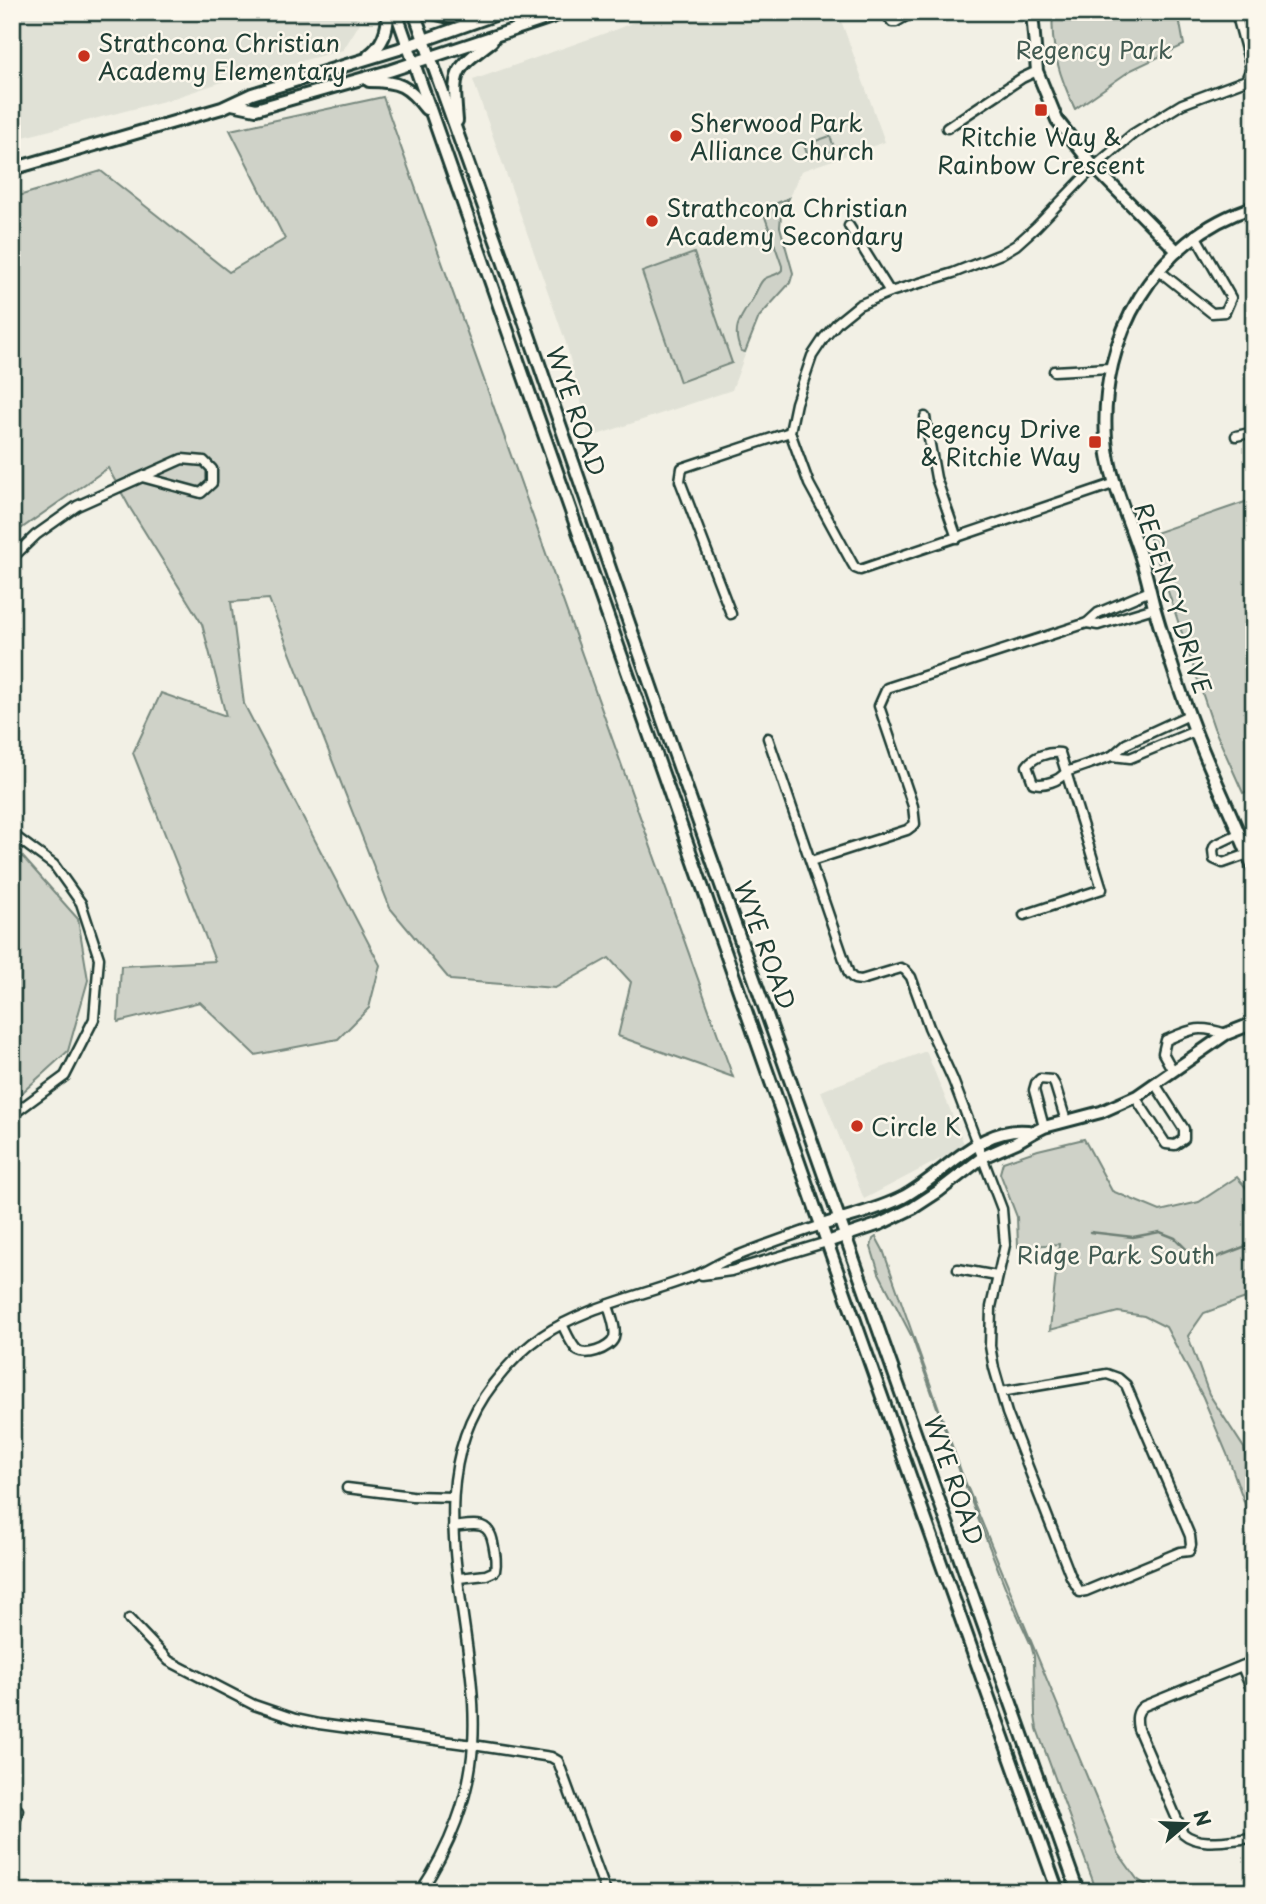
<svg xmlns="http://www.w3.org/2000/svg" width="1266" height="1904" font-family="'Playpen Sans',sans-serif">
	<rect width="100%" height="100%" fill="#f2f0e5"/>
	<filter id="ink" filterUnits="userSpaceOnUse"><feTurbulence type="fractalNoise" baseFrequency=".0143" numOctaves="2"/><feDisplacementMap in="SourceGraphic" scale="14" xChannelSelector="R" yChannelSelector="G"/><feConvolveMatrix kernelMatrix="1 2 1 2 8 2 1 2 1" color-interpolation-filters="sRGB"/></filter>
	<g filter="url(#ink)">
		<g fill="#e0e1d6">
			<path d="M 12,12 L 356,12 L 360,23 L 343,50 L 225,81 L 168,100 L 12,140 Z"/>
			<path d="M 658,12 L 838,12 L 885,142 L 801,171 L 781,215 L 780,227 L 793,273 L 792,277 L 790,283 L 759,317 L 732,390 L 588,438 L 587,425 L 566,343 L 473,80 L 617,29 Z"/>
			<path d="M 926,1051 L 965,1146 L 864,1199 L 821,1091 Z"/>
		</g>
		<g fill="#cfd2c8" stroke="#77887e" stroke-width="2">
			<path d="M 1053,12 L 1178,12 L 1184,45 L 1131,70 L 1075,109 C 1060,78 1050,47 1053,12 Z"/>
			<path d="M 383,97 L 733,1077 L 618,1036 L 631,982 L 609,958 L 555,988 L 450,980 L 390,908 L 269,599 L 231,602 L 244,704 L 380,965 L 369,1008 L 338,1039 L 255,1055 L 200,1002 L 118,1022 L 121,966 L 215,961 L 133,753 L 161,693 L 226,716 L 202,624 L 130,508 L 108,468 L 12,535 L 12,198 L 101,171 L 229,272 L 285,239 L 230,130 Z"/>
			<path d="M 830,136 L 835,150 L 809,159 L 804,145 Z"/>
			<path d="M 789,198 L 781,215 L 780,227 L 793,273 L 790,283 L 759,317 L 745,352 L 741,351 C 731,329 740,318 752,300 C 755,295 759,284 763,280 C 768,275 776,277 782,270 L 782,266 L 765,217 L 777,203 Z"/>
			<path d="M 694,253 L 732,363 L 680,382 L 642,272 Z"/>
			<path d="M 1254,499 L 1254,789 L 1243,793 L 1214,728 L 1149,535 Z"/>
			<path d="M 22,856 L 78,919 L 88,980 L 68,1051 L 15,1099 L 12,1100 L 12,875 Z"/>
			<path d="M 1084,1139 L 1112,1191 L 1160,1211 L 1199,1202 L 1237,1177 L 1254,1197 L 1254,1295 L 1204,1313 L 1188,1336 L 1209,1394 L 1244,1448 L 1254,1496 L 1254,1529 L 1227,1454 L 1203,1397 L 1166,1327 L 1144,1316 L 1118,1312 L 1050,1330 L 1059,1244 L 1018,1247 L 1017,1217 L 1000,1173 L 1003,1162 L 1038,1150 Z"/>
			<path d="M 876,1237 L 883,1250 L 962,1474 L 1119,1854 L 1137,1879 L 1157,1892 L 1097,1892 L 1037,1729 L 1035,1716 L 1034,1656 L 1031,1645 L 1008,1594 L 962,1478 L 912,1337 L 879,1273 L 871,1247 L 873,1239 Z"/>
		</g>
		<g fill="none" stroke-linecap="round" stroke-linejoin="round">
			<path stroke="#6e7f75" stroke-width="2.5" d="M 1090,1232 L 1133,1237 L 1160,1232 L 1175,1238 L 1195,1258 L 1207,1261 L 1254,1243"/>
			<defs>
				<g id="street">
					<path d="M 885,12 L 892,22 L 896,22 L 913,12"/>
					<path d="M 947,128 L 1022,78 L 1037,71"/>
					<path d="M 849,226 L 890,292"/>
					<path d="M 1158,270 L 1212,313 L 1225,312 L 1231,298 L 1195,235"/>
					<path d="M 1054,371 L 1110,368"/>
					<path d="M 925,417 L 936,478 L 957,538"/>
					<path d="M 1236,436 L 1254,432"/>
					<path d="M 1116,483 L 860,570 L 855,568 L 852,563 L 809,484 L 790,432 L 796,403 L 812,356 L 824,338 L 838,322 L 859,305 L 890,292 L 953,273 L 1001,254 L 1016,245 L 1036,227 L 1094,167 L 1133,134 L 1182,104 L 1246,80 L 1251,68 L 1236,12"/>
					<path d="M 12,558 L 36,535 L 77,506 L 182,459 L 204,461 L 212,469 L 212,483 L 201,493 L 142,477"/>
					<path d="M 731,614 L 680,481 L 682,468 L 790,432"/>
					<path d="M 1087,623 L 1098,625 L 1154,608"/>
					<path d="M 768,738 L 849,974 L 854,979 L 861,980 L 901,968 L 905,970 L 911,977 L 929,1027 L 953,1080 L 1002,1209 L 1005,1245 L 991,1307 L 990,1346 L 994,1368 L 1007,1413 L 1071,1577 L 1080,1592 L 1086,1591 L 1180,1552 L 1189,1551 L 1191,1545 L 1190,1536 L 1126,1385 L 1118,1378 L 1107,1374 L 1001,1392"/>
					<path d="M 1112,756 L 1126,744 L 1189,715"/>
					<path d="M 12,834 L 54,865 L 81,903 L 99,958 L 94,1019 L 65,1076 L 12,1115"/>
					<path d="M 1238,834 L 1215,845 L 1213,850 L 1214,859 L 1223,863 L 1254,852"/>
					<path d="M 811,861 L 907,830 L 915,824 L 913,806 L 879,706 L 887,688 L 1087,623 L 1098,613 L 1150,591"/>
					<path d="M 1024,915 L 1102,889 L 1066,772 L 1060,753 C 1048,752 1034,756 1027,766 L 1033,783 C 1044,786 1059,781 1066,772 L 1112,756 L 1130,758 L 1195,731"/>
					<path d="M 1173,1071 L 1163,1053 L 1166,1040 C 1192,1029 1198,1025 1226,1034"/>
					<path d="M 1135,1097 L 1166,1144 L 1175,1145 L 1184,1139 L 1184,1129 L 1155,1084"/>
					<path d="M 1044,1127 L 1034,1090 L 1036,1083 L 1040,1079 L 1052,1080 L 1055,1085 L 1066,1121"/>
					<path d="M 958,1269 L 997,1276"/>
					<path d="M 702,1275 L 731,1271 L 827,1242"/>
					<path d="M 562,1324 C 566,1332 570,1342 576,1349 C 584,1358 610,1349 614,1338 C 617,1328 610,1314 608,1305"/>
					<path d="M 347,1488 L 412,1496 L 453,1497"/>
					<path d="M 453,1527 C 472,1525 489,1519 493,1543 C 495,1553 497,1561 495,1571 L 486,1575 L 459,1578"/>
					<path d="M 129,1619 L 169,1661 L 254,1705 L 295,1719 L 319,1724 L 473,1745 L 551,1757 L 558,1761 L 606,1892"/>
					<path d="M 1254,1661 L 1144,1706 C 1136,1711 1136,1719 1138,1729 L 1183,1833 C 1200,1848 1232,1839 1254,1838"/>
					<path d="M 1242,1666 L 1254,1696"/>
					<path d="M 12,1835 L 18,1810"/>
					<path d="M 420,1892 C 449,1849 470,1797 473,1744 C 481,1626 412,1488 493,1384 C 507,1366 523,1349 542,1336 C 588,1305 643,1296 694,1276 C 706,1272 716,1264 727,1260 C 758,1247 790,1236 822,1225"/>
				</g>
				<g id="secondary">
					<path d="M 396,12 L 827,1242 L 1058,1892"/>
					<path d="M 414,12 L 511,283 L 672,747 L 1078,1892"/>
					<path d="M 428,12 L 449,17 L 481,17"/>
					<path d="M 1032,12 L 1037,71 L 1057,120 L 1094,167 L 1177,251"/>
					<path d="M 369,55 C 383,45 388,30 388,12"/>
					<path d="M 369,81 C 399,81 408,86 426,109"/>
					<path d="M 232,104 L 256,109 L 389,71 L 567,12"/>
					<path d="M 457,121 C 453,72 452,71 492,41"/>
					<path d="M 12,169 L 222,108 L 252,94 L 399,49 L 503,12"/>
					<path d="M 1254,207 C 1154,238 1099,338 1106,439 C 1109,481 1130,521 1142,561 C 1147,576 1150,592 1154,607 C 1166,648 1179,689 1194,728 C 1212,776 1236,822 1254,870"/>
					<path d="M 822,1225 C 849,1216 878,1210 903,1197 C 945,1175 981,1122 1034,1132"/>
					<path d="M 827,1242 L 880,1224 L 913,1208 L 939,1191 L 983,1157 L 1017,1142 L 1034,1132 L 1044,1127 L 1101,1112 L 1137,1096 L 1226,1034 L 1254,1023"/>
				</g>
			</defs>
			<use href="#street" stroke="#1f3d34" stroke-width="13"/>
			<use href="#secondary" stroke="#1f3d34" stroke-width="16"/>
			<use href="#street" stroke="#fbf7ec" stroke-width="8"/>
			<use href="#secondary" stroke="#fbf7ec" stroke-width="10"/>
		</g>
	</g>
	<g fill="#c8321e" stroke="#fbf7ec" stroke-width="2.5">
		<circle cx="84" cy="56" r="7"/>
		<rect x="1034" y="103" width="14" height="14" rx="3.5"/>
		<circle cx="676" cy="136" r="7"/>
		<circle cx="652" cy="221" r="7"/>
		<rect x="1088" y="435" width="14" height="14" rx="3.5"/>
		<circle cx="857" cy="1126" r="7"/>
	</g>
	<g text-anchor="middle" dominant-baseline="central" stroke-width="5" stroke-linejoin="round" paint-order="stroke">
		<g font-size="24" fill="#1f3d34" stroke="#fbf7ec" text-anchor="start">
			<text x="98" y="42">Strathcona Christian<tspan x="98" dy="28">Academy Elementary</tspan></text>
			<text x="690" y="122">Sherwood Park<tspan x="690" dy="28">Alliance Church</tspan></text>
			<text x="1041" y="136" text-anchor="middle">Ritchie Way &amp;<tspan x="1041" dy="28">Rainbow Crescent</tspan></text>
			<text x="666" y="207">Strathcona Christian<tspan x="666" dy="28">Academy Secondary</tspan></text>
			<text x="1081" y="428" text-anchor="end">Regency Drive<tspan x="1081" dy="28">&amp; Ritchie Way</tspan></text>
			<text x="871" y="1126">Circle K</text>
		</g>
		<g font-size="24" fill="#425b52" stroke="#fbf7ec">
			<text x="1094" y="49">Regency Park</text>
			<text x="1116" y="1254">Ridge Park South</text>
		</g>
		<g font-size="24" fill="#1f3d34" stroke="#fbf7ec">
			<text transform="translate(577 411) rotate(71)">WYE ROAD</text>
			<text transform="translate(1174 598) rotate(72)">REGENCY DRIVE</text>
			<text transform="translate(766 945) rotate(70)">WYE ROAD</text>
			<text transform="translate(955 1480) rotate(71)">WYE ROAD</text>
		</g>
	</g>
	<rect width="1266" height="1904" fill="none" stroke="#fbf7ec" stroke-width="42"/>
	<rect x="21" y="21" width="1224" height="1862" fill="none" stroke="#1f3d34" stroke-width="2.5" filter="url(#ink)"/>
	<g transform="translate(1186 1824) rotate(71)" stroke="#fbf7ec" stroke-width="5" paint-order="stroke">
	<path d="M0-5L12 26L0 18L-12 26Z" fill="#1f3d34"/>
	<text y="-10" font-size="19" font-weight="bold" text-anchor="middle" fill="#1f3d34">N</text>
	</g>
</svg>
